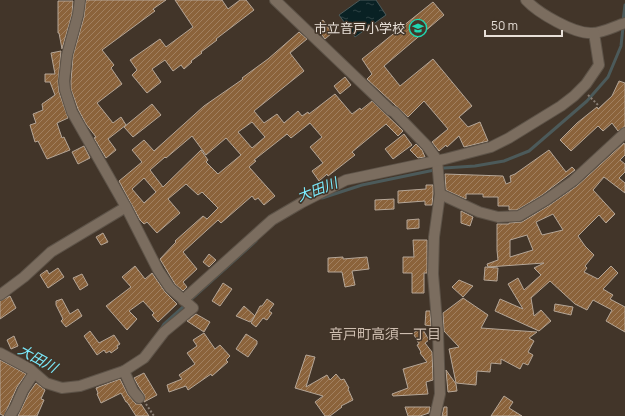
<svg xmlns="http://www.w3.org/2000/svg" width="625" height="416" font-family="Manrope,'Noto Sans JP',sans-serif">
	<defs>
		<pattern id="water-ripples" width="26" height="14" patternUnits="userSpaceOnUse"><rect width="26" height="14" fill="#092124"/><path d="M2 4q2-2 4 0t4 0M15 11q2-2 4 0t4 0" fill="none" stroke="#2d4143"/></pattern>
		<pattern id="building-hatch" width="6" height="6" patternUnits="userSpaceOnUse"><rect width="6" height="6" fill="#8b633b"/><path d="M-1 1l2-2M0 6l6-6M5 7l2-2" fill="none" stroke="#a18060"/></pattern>
	</defs>
	<rect width="100%" height="100%" fill="#423529"/>
	<path fill="url(#water-ripples)" stroke="#4c5a5a" d="M 360,0 L 376,0 L 386,15 L 355,37 L 339,15 Z"/>
	<g fill="none" stroke-linecap="round" stroke-linejoin="round">
		<g stroke="#4c5a5a" stroke-width="3">
			<path d="M 623,21 L 625,5"/>
			<path d="M 322,198 L 362,185 L 444,168 L 475,166 L 504,161 L 529,151 L 587,101 L 608,77 L 621,46 L 623,27"/>
			<path d="M 161,329 L 164,324 L 256,241"/>
		</g>
	</g>
	<g fill="url(#building-hatch)" stroke="#b5a697" fill-rule="evenodd">
		<path d="M 86,0 L 166,0 L 153,9 L 155,11 L 102,50 L 114,65 L 111,68 L 122,84 L 97,103 L 113,123 L 121,117 L 126,125 L 108,139 L 116,150 L 106,158 L 94,138 L 96,137 L 86,124 L 78,109 L 71,89 L 71,81 L 73,56 L 84,17 Z"/>
		<path d="M 175,0 L 222,0 L 228,9 L 240,0 L 246,0 L 254,10 L 216,39 L 217,40 L 201,52 L 202,53 L 191,61 L 192,62 L 184,69 L 181,65 L 173,71 L 165,60 L 152,69 L 161,82 L 147,93 L 132,75 L 137,70 L 130,60 L 160,39 L 166,47 L 193,27 Z"/>
		<path d="M 58,1 L 73,1 L 72,14 L 62,49 L 59,33 L 58,33 Z"/>
		<path d="M 433,2 L 444,15 L 384,66 L 400,86 L 433,59 L 472,106 L 459,117 L 468,127 L 480,122 L 488,141 L 464,147 L 459,136 L 447,147 L 446,145 L 439,151 L 432,142 L 448,129 L 424,101 L 408,117 L 367,79 L 372,74 L 362,59 Z"/>
		<path d="M 323,20 L 332,33 L 325,39 L 315,26 Z"/>
		<path d="M 299,32 L 307,39 L 290,53 L 304,71 L 254,111 L 264,123 L 277,114 L 284,123 L 298,111 L 302,116 L 308,112 L 309,114 L 335,94 L 352,114 L 360,108 L 361,110 L 372,101 L 403,131 L 398,136 L 386,124 L 352,152 L 355,155 L 328,176 L 327,174 L 319,181 L 312,171 L 323,163 L 310,147 L 322,137 L 310,123 L 291,138 L 287,134 L 254,160 L 256,161 L 249,167 L 275,196 L 264,205 L 258,198 L 255,200 L 252,196 L 221,223 L 218,220 L 183,252 L 197,269 L 183,282 L 187,287 L 183,291 L 175,284 L 160,259 L 176,242 L 175,241 L 203,216 L 207,219 L 218,208 L 202,192 L 198,195 L 186,184 L 168,199 L 180,213 L 157,233 L 147,222 L 144,224 L 140,220 L 119,181 L 142,162 L 132,150 L 144,140 L 154,151 L 204,106 L 243,79 L 242,78 L 268,59 ZM 252,122 L 265,137 L 252,148 L 238,132 ZM 192,136 L 206,155 L 226,138 L 241,155 L 218,174 L 206,162 L 208,160 L 201,150 L 163,187 L 150,170 L 165,157 L 166,158 ZM 144,178 L 156,192 L 144,203 L 132,189 Z"/>
		<path d="M 61,51 L 58,82 L 59,92 L 68,118 L 57,123 L 62,138 L 64,137 L 70,150 L 47,159 L 38,141 L 35,142 L 30,125 L 36,123 L 33,114 L 43,110 L 42,104 L 55,95 L 50,82 L 45,82 L 45,74 L 55,74 L 51,53 Z"/>
		<path d="M 345,77 L 351,85 L 340,94 L 334,86 Z"/>
		<path d="M 619,81 L 625,83 L 625,127 L 618,131 L 612,123 L 603,131 L 598,126 L 571,151 L 560,140 L 577,123 L 597,107 L 598,109 L 612,96 Z"/>
		<path d="M 152,104 L 161,115 L 133,137 L 124,127 Z"/>
		<path d="M 404,134 L 412,145 L 393,159 L 385,149 Z"/>
		<path d="M 624,143 L 625,145 L 625,155 L 620,160 L 625,164 L 625,172 L 619,178 L 625,183 L 625,193 L 604,177 L 593,190 L 615,214 L 606,223 L 599,215 L 578,236 L 585,246 L 594,255 L 585,266 L 587,268 L 584,272 L 598,279 L 611,266 L 618,273 L 603,289 L 613,295 L 610,299 L 625,307 L 625,332 L 606,321 L 612,310 L 593,300 L 587,310 L 575,304 L 550,281 L 531,298 L 534,316 L 541,310 L 551,321 L 539,331 L 495,311 L 500,299 L 523,309 L 508,284 L 518,278 L 524,290 L 541,275 L 534,268 L 544,263 L 488,267 L 487,264 L 498,260 L 497,250 L 497,224 L 509,224 L 509,223 L 522,222 L 550,205 L 577,186 ZM 553,214 L 563,230 L 542,235 L 536,222 ZM 527,235 L 533,250 L 510,257 L 510,240 Z"/>
		<path d="M 416,144 L 422,150 L 425,157 L 418,158 L 410,150 Z"/>
		<path d="M 84,146 L 90,158 L 78,164 L 72,152 Z"/>
		<path d="M 549,150 L 566,172 L 572,167 L 575,170 L 542,195 L 517,210 L 509,210 L 509,206 L 498,206 L 498,197 L 483,197 L 483,194 L 466,194 L 466,199 L 446,190 L 445,174 L 503,176 L 506,184 L 511,182 L 510,176 L 515,174 Z"/>
		<path d="M 426,185 L 433,185 L 433,194 L 432,205 L 425,205 L 425,201 L 398,203 L 398,191 L 426,189 Z"/>
		<path d="M 394,199 L 394,209 L 375,210 L 375,200 Z"/>
		<path d="M 461,211 L 473,217 L 470,226 L 461,223 Z"/>
		<path d="M 419,219 L 419,228 L 407,229 L 407,220 Z"/>
		<path d="M 103,233 L 108,242 L 101,245 L 96,237 Z"/>
		<path d="M 413,240 L 427,240 L 427,273 L 424,273 L 424,293 L 412,293 L 412,273 L 403,273 L 403,257 L 414,257 Z"/>
		<path d="M 209,254 L 216,260 L 209,267 L 203,262 Z"/>
		<path d="M 343,257 L 343,259 L 367,257 L 369,269 L 352,271 L 355,285 L 345,287 L 342,272 L 328,272 L 328,258 Z"/>
		<path d="M 135,266 L 145,279 L 152,273 L 165,292 L 177,304 L 158,322 L 152,315 L 154,313 L 143,301 L 129,311 L 137,319 L 127,330 L 106,306 L 131,287 L 122,277 Z"/>
		<path d="M 485,267 L 498,268 L 497,281 L 484,280 Z"/>
		<path d="M 58,268 L 64,277 L 48,288 L 40,275 L 47,270 L 49,274 Z"/>
		<path d="M 82,274 L 88,285 L 80,290 L 73,278 Z"/>
		<path d="M 459,280 L 473,286 L 463,297 L 452,287 Z"/>
		<path d="M 223,283 L 232,289 L 220,306 L 212,301 Z"/>
		<path d="M 10,296 L 16,308 L 0,319 L 0,301 Z"/>
		<path d="M 463,298 L 488,315 L 481,328 L 537,332 L 529,338 L 534,341 L 528,352 L 533,355 L 528,365 L 523,363 L 520,369 L 501,359 L 501,364 L 491,363 L 490,372 L 477,371 L 476,385 L 456,383 L 449,349 L 459,347 L 444,331 L 443,313 Z"/>
		<path d="M 62,299 L 70,314 L 78,309 L 82,316 L 66,327 L 61,321 L 63,319 L 56,305 L 56,301 Z"/>
		<path d="M 267,299 L 274,304 L 269,311 L 272,313 L 267,320 L 263,318 L 256,327 L 251,323 L 260,306 L 262,306 Z"/>
		<path d="M 555,304 L 573,307 L 571,315 L 554,311 Z"/>
		<path d="M 244,306 L 255,316 L 250,322 L 236,316 Z"/>
		<path d="M 426,311 L 430,311 L 431,326 L 425,325 Z"/>
		<path d="M 196,314 L 210,322 L 204,332 L 187,321 Z"/>
		<path d="M 422,328 L 429,340 L 425,343 L 432,352 L 433,380 L 426,382 L 428,394 L 393,396 L 392,394 L 408,388 L 403,369 L 427,362 L 420,353 L 421,352 L 417,345 L 419,344 L 413,333 Z"/>
		<path d="M 90,331 L 99,343 L 114,335 L 120,344 L 117,346 L 118,348 L 111,353 L 110,351 L 106,353 L 104,350 L 97,355 L 84,336 Z"/>
		<path d="M 204,333 L 215,349 L 220,345 L 230,356 L 226,360 L 228,362 L 212,376 L 211,374 L 188,390 L 186,386 L 169,392 L 167,385 L 182,379 L 179,375 L 195,364 L 187,353 L 197,346 L 193,340 Z"/>
		<path d="M 246,334 L 257,341 L 257,344 L 248,357 L 236,349 Z"/>
		<path d="M 14,336 L 18,346 L 11,349 L 7,340 Z"/>
		<path d="M 306,355 L 315,357 L 306,387 L 327,375 L 330,380 L 336,374 L 341,380 L 344,379 L 349,388 L 348,389 L 353,400 L 341,406 L 342,407 L 330,416 L 325,416 L 315,402 L 323,396 L 295,388 Z"/>
		<path d="M 0,360 L 26,374 L 17,387 L 4,416 L 0,414 Z"/>
		<path d="M 446,370 L 456,384 L 457,391 L 448,392 Z"/>
		<path d="M 144,373 L 157,395 L 144,402 L 145,396 L 139,387 L 134,378 Z"/>
		<path d="M 120,379 L 128,395 L 136,404 L 141,404 L 149,416 L 136,416 L 127,402 L 126,402 L 121,393 L 101,403 L 97,394 L 98,393 L 96,388 Z"/>
		<path d="M 36,383 L 45,390 L 41,399 L 44,400 L 37,416 L 18,416 L 29,393 Z"/>
		<path d="M 504,396 L 513,402 L 509,408 L 522,416 L 491,416 Z"/>
		<path d="M 405,407 L 430,407 L 429,413 L 420,416 L 408,416 Z"/>
		<path d="M 444,407 L 447,407 L 447,416 L 442,416 Z"/>
	</g>
	<g fill="none" stroke-linecap="round" stroke-linejoin="round">
		<defs>
			<g id="minor">
				<path d="M 275,0 L 390,110 L 394,112 L 427,146 L 437,160 L 440,194 L 434,237 L 433,274 L 438,333 L 440,394 L 435,416"/>
				<path d="M 526,0 C 538,13 574,34 592,33 C 603,33 615,26 625,23"/>
				<path d="M 440,194 L 479,212 L 498,217 L 519,216 L 546,200 L 573,181 L 625,133"/>
				<path d="M 0,295 L 24,277 L 51,252 L 126,207"/>
				<path d="M 183,300 L 272,220 L 301,203 L 346,180 L 445,159 L 491,147 L 509,138 L 561,106 L 574,96 L 586,84 L 599,65 L 594,33"/>
				<path d="M 0,353 L 30,369 L 46,383 L 62,388 L 80,386 L 124,371 L 144,358 L 164,332 L 193,308 L 170,288 L 158,270 L 126,207 L 72,112 L 65,90 L 64,81 L 67,55 L 78,15 L 80,0"/>
				<path d="M 124,371 L 133,391 L 139,398"/>
				<path d="M 10,416 L 15,408 L 23,390 L 34,373"/>
			</g>
		</defs>
		<use href="#minor" stroke="#5d5348" stroke-width="12"/>
		<g stroke="#897e74" stroke-width="2" stroke-dasharray="2 2" stroke-linecap="butt">
			<path d="M 588,95 L 598,105"/>
			<path d="M 146,404 L 154,416"/>
		</g>
		<use href="#minor" stroke="#7b6d5f" stroke-width="10"/>
	</g>
	<defs>
		<symbol id="school-ring" viewBox="-11 -11 22 22"><circle r="9.5" fill="#423529" stroke="#20d5b0" stroke-width="1.5"/><path d="M0-5L7-2L0 1L-7-2ZM-4 1L0 2.5L4 1V4Q0 6-4 4Z" fill="#20d5b0"/></symbol>
	</defs>
	<g fill-rule="evenodd">
		<use href="#school-ring" x="408" y="18" width="20" height="20"/>
	</g>
	<g text-anchor="middle" dominant-baseline="central" stroke-width="3" stroke-linejoin="round" paint-order="stroke">
		<g font-size="13" fill="#e7dfd7" stroke="#423529" text-anchor="end">
			<text x="405" y="28">市立音戸小学校</text>
		</g>
		<g font-size="14" font-style="italic" fill="#7becfe" stroke="#423529">
			<text transform="translate(317 189) rotate(-21)">大田川</text>
			<text transform="translate(38 358) rotate(29)">大田川</text>
		</g>
		<g font-size="14" fill="#cebeb0" stroke="#423529">
			<text x="385" y="333">音戸町高須一丁目</text>
		</g>
	</g>
	<path d="M485 30v6h77v-6" fill="none" stroke="#e7dfd7" stroke-width="2"/>
	<text x="491" y="30" font-size="12" fill="#e7dfd7" stroke="#423529" stroke-width="3" paint-order="stroke">50 m</text>
</svg>
